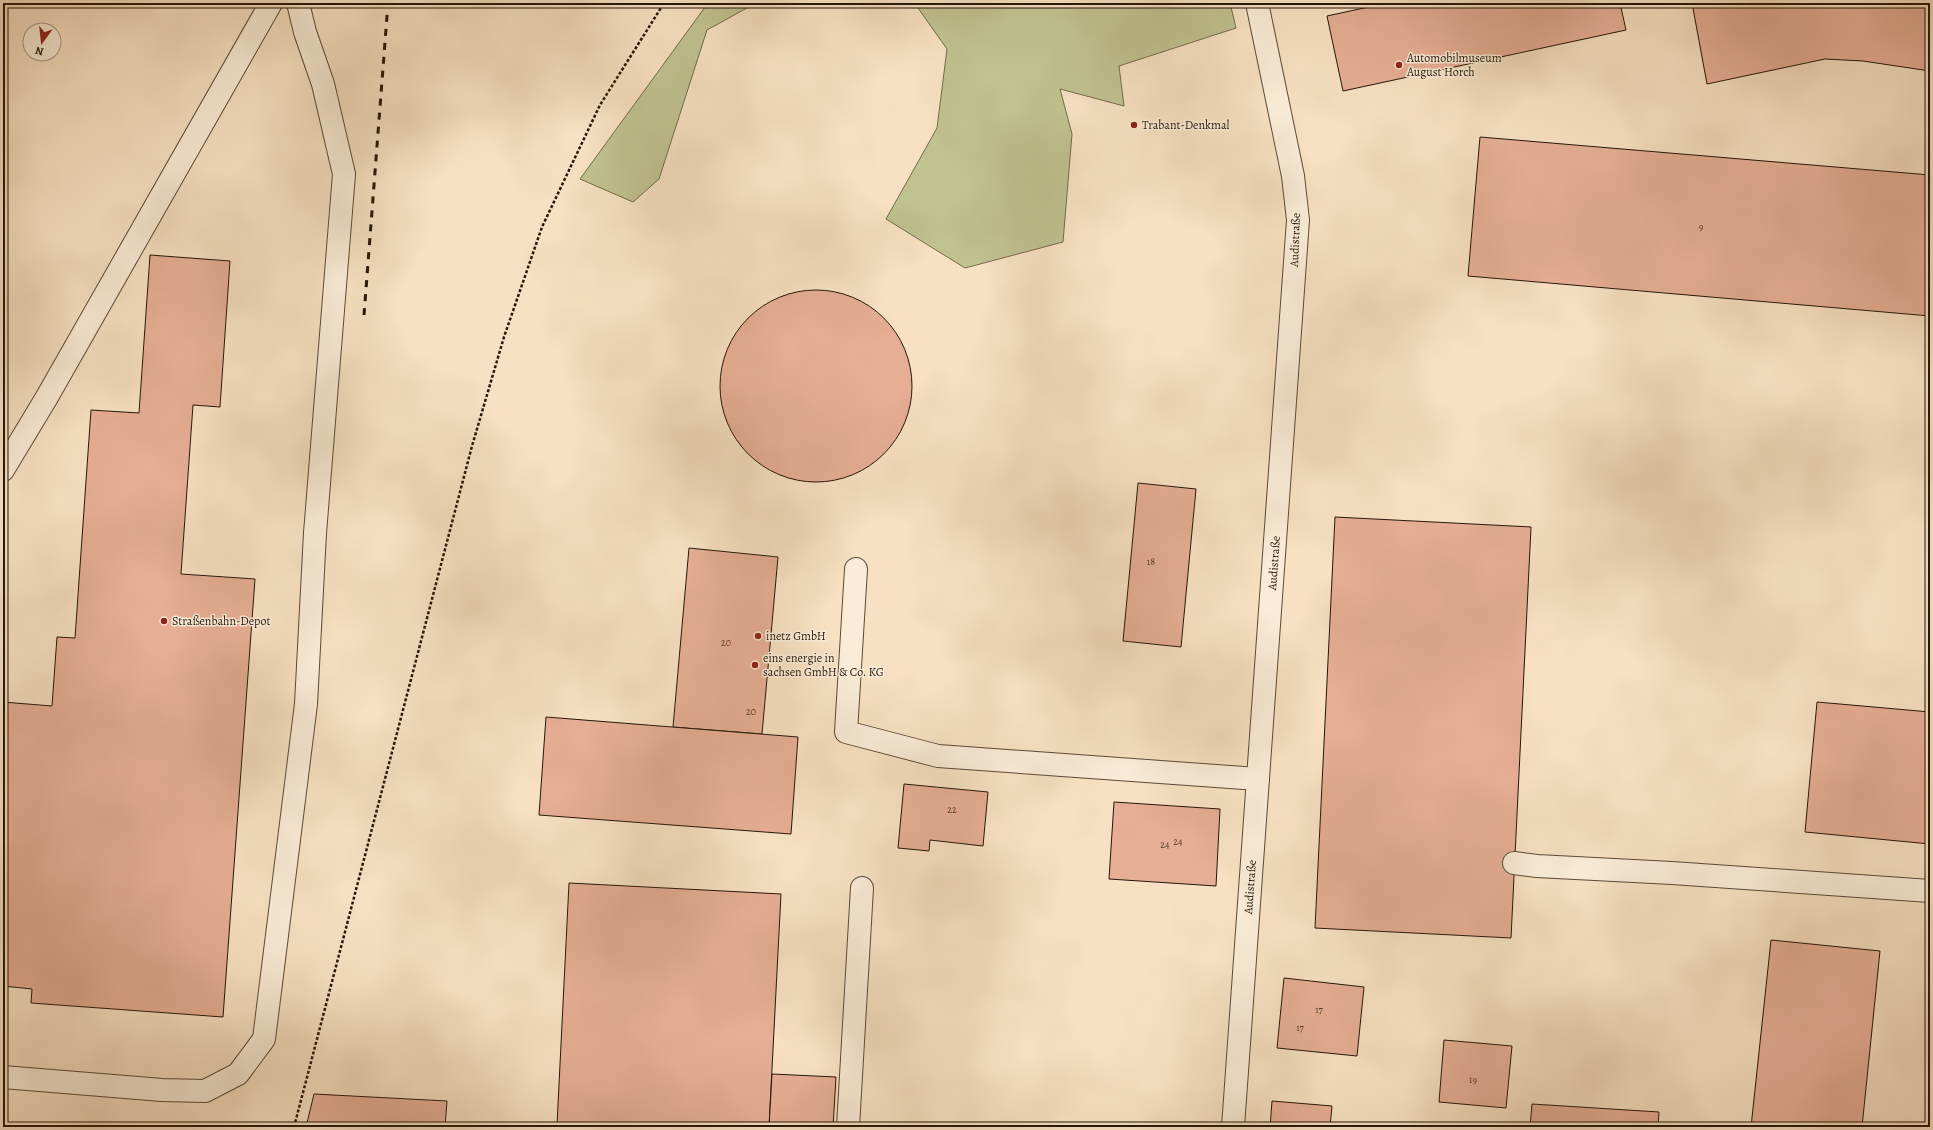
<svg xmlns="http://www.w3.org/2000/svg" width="1933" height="1130" font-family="Alegreya,serif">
	<rect width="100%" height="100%" fill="#f7e1c2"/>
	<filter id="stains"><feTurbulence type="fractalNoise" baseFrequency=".005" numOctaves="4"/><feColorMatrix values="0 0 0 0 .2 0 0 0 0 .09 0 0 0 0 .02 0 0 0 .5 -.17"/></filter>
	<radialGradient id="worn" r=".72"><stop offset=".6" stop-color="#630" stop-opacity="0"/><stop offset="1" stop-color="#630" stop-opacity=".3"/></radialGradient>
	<g fill="#c0c290" stroke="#726c4c">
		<path d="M 708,3 L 756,3 L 707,30 L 659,179 L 633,202 L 580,179 Z"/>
		<path d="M 907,3 L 1230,3 L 1236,28 L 1119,66 L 1124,106 L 1060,89 L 1072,134 L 1063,242 L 965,268 L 886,219 L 937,128 L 947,49 L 918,8 Z"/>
	</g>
	<g fill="#e6ae95" stroke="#251608">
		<path d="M 1387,3 L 1620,3 L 1626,30 L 1343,91 L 1327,16 Z"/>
		<path d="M 1692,3 L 1930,3 L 1930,71 L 1863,61 L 1825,59 L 1707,84 Z"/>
		<path d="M 1480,137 L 1930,175 L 1930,316 L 1468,276 Z"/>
		<path d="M 150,255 L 230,261 L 220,407 L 193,405 L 181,574 L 255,579 L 223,1017 L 31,1003 L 32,989 L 3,986 L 3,702 L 52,706 L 57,637 L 75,638 L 91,410 L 139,413 Z"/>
		<circle cx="816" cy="386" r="96"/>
		<path d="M 1138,483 L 1196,489 L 1181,647 L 1123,641 Z"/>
		<path d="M 1335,517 L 1531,527 L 1511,938 L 1315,928 Z"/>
		<path d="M 689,548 L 778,557 L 762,734 L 673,727 Z"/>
		<path d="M 1817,702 L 1930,712 L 1930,844 L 1805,832 Z"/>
		<path d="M 546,717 L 798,737 L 791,834 L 539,815 Z"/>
		<path d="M 904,784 L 988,792 L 983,846 L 930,840 L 929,851 L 898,848 Z"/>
		<path d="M 1114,802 L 1220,809 L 1216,886 L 1109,879 Z"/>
		<path d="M 569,883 L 781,894 L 769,1127 L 557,1125 Z"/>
		<path d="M 1771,940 L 1880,951 L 1862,1127 L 1751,1127 Z"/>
		<path d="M 1284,978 L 1364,987 L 1357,1056 L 1277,1048 Z"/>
		<path d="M 1444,1040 L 1512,1046 L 1506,1108 L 1439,1102 Z"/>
		<path d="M 772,1074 L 836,1077 L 833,1127 L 769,1127 Z"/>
		<path d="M 314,1094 L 447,1101 L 445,1127 L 306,1127 Z"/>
		<path d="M 1272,1101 L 1332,1106 L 1330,1127 L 1270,1127 Z"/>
		<path d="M 1532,1104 L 1659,1112 L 1658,1127 L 1530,1127 Z"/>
	</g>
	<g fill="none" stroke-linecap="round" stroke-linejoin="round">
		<defs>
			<g id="minor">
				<path d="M 3,470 L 47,397 L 271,3"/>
				<path d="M 856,569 L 846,732 L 938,756 L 1258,779"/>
				<path d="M 1514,863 L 1537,866 L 1672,873 L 1930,891"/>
				<path d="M 3,1077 L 162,1090 L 205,1091 L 238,1074 L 264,1039 L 306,704 L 315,533 L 344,174 L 323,84 L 305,32 L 298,3"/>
				<path d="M 848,1127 L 862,888"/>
				<path d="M 1233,1127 L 1298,220 L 1293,176 L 1257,3"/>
			</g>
		</defs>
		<use href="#minor" stroke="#5a4936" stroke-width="24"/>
		<path stroke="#251608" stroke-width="2.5" stroke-dasharray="3 2" stroke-linecap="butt" d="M 294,1127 L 472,446 L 504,337 L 542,227 L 600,105 L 664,3"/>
		<use href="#minor" stroke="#faecd7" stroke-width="22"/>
		<path stroke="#251608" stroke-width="3" stroke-dasharray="7 7" stroke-linecap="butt" d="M 364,315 L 388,3"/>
	</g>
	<g fill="#8f2418" stroke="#faecd7" stroke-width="1.5">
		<circle cx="1399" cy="65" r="4"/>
		<circle cx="1134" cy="125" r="4"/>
		<circle cx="164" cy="621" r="4"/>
		<circle cx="758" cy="636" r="4"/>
		<circle cx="755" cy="665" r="4"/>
	</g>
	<g text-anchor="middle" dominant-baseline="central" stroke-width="3" stroke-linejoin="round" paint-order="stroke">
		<g font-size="10" fill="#553c2b">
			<text x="1701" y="226">9</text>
			<text x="1151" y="561">18</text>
			<text x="726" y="642">20</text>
			<text x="751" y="711">20</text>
			<text x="952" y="809">22</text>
			<text x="1178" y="841">24</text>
			<text x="1165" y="844">24</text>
			<text x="1319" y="1009">17</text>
			<text x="1300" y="1027">17</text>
			<text x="1473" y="1079">19</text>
		</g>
		<g font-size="12" fill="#251608" stroke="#faecd7" text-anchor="start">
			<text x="1407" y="58">Automobilmuseum<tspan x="1407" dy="14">August Horch</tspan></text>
			<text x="1142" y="125">Trabant-Denkmal</text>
			<text x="172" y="621">Straßenbahn-Depot</text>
			<text x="766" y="636">inetz GmbH</text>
			<text x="763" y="658">eins energie in<tspan x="763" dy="14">sachsen GmbH &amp; Co. KG</tspan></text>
		</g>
		<g font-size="12" fill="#251608" stroke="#faecd7">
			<text transform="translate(1295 240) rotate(-88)">Audistraße</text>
			<text transform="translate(1274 563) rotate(-86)">Audistraße</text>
			<text transform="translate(1250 887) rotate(-86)">Audistraße</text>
		</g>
	</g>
	<rect width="1933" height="1130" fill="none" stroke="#f7e1c2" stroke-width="16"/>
	<rect x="4" y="4" width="1925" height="1122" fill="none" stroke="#251608" stroke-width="2"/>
	<rect x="8" y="8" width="1917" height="1114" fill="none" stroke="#251608"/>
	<g transform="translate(42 42) rotate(195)"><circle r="19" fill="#faecd7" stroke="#a59684"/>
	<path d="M0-3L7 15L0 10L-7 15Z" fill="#8f2418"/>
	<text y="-6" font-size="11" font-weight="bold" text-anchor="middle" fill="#251608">N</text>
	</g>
	<rect width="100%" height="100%" filter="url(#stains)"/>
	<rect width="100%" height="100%" fill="url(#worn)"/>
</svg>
